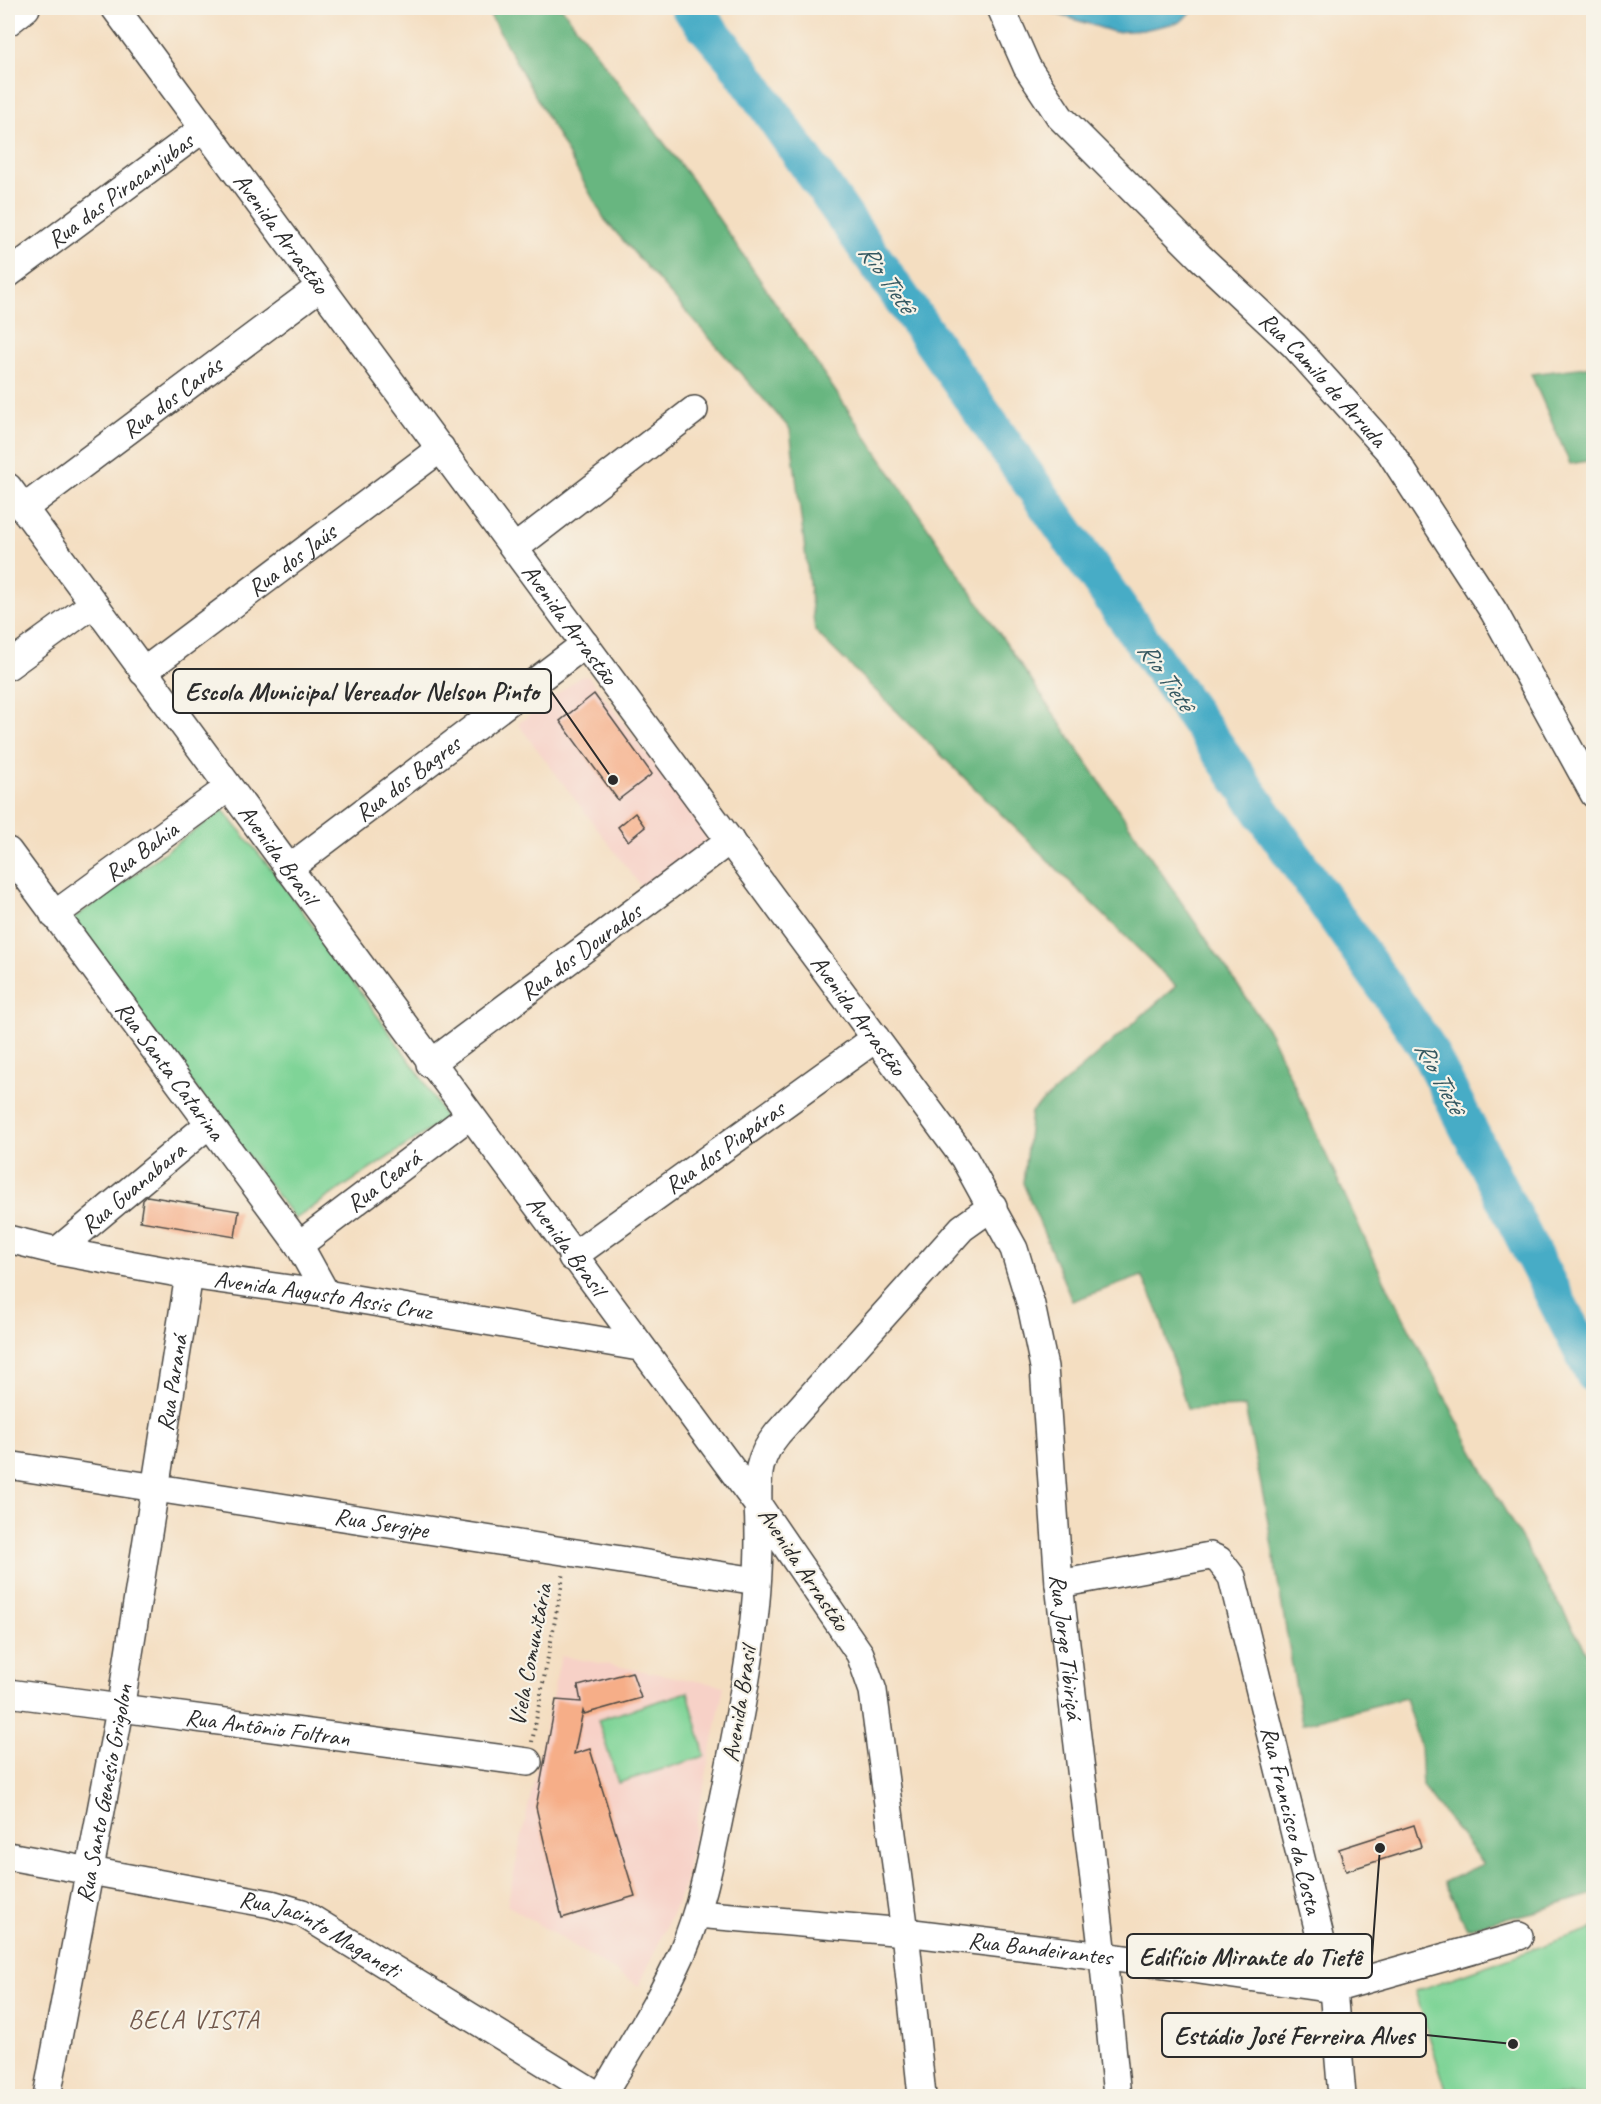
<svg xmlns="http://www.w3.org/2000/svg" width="1601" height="2104" font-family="Caveat,sans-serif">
	<rect width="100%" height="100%" fill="#f7f3e8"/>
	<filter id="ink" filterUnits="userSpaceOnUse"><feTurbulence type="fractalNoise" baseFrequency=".0167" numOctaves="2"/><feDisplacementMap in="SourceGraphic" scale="12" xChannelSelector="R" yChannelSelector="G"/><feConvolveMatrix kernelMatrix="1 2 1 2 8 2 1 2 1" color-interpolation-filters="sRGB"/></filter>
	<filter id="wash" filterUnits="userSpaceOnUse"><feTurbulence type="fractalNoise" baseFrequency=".008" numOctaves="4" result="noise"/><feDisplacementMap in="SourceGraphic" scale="24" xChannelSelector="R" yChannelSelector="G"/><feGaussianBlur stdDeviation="1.35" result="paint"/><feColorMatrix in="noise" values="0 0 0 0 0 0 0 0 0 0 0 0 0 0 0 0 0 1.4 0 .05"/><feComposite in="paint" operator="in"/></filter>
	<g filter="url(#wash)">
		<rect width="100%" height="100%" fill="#f4dec1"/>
		<g fill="#f7d1c7">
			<path d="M 581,676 L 589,677 L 707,835 L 706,843 L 643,889 L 518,724 Z"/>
			<path d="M 561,1656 L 724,1686 L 683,1890 L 639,1986 L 507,1905 Z"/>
		</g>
		<g fill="#7fd497" stroke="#558061" stroke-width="1.5">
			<path d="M 223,810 L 277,876 L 420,1075 L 446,1119 L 295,1219 L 70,921 Z"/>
			<path d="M 688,1692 L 705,1756 L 618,1783 L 598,1720 Z"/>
			<path d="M 1593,1928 L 1593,2096 L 1448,2096 L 1415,1991 Z"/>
		</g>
		<g fill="#67b680" stroke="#497056" stroke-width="1.5">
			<path d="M 486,8 L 562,8 L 695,184 L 1270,1033 L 1382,1276 L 1495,1493 L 1593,1663 L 1593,1894 L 1534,1912 L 1467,1928 L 1444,1882 L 1483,1864 L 1422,1786 L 1420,1746 L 1405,1698 L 1302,1724 L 1265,1505 L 1245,1407 L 1187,1409 L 1158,1310 L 1142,1276 L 1072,1301 L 1023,1183 L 1031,1112 L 1176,986 L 815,631 L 790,429 L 605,220 Z"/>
			<path d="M 1593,366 L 1593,460 L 1570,464 L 1531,374 Z"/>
		</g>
		<path fill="#47acc6" stroke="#396c78" stroke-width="1.5" d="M 1038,8 L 1196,8 L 1180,22 L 1143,30 L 1114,32 Z"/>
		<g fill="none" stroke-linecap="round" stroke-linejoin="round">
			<path stroke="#47acc6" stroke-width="38" d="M 690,8 L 733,58 L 1425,1044 L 1594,1374"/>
		</g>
		<g id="blocks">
			<g fill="#f6ae88">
				<path d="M 594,694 L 652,774 L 618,800 L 560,721 Z"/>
				<path d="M 635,813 L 645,827 L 628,841 L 618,827 Z"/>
				<path d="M 147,1196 L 239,1211 L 235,1237 L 140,1221 L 143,1200 Z"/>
				<path d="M 632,1672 L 641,1698 L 584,1714 L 583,1711 L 574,1754 L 590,1749 L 635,1896 L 562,1918 L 536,1807 L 556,1700 L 581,1702 L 578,1686 Z"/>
				<path d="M 1414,1825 L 1421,1847 L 1346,1871 L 1339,1849 Z"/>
			</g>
		</g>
	</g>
	<g filter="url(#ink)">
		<use href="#blocks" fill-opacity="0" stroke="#494642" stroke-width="1.5"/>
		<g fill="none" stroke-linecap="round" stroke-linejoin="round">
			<defs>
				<g id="minor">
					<path id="s1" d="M 115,8 L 964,1158 L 1014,1249 L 1031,1305 L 1044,1367 L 1059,1584 L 1103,1956 L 1117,2096"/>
					<path id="s2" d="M 1001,8 L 1027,67 L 1060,117 L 1200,257 L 1294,345 L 1390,452 L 1494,612 L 1594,794"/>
					<path d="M 8,22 L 26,8"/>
					<path id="s3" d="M 8,274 L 204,128"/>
					<path id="s4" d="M 8,487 L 758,1505 C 764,1599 742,1707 723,1799 C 712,1851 703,1904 682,1953 C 660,2002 629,2049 602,2096"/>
					<path id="s5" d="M 23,509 L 321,286"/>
					<path d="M 515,548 L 694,410"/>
					<path d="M 8,666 L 93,604"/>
					<path id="s6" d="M 143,672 L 441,448"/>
					<path id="s7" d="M 8,851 L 299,1245 L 326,1294"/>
					<path id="s8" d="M 288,869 L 585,644"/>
					<path id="s9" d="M 54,915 L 228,788"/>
					<path id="s10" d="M 430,1064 L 730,840"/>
					<path id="s11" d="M 8,1239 L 57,1251 L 189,1275 L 326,1294 L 639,1347"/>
					<path id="s12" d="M 299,1245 L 469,1116"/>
					<path id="s13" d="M 57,1251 L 208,1125"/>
					<path id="s14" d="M 572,1257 L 876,1038"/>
					<path id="s15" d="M 8,1465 L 757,1581"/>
					<path id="s16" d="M 1059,1584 L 1210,1556 L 1219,1560 L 1232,1577 L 1333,1989 L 1342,2096"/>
					<path id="s17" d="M 8,1693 L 528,1762"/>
					<path id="s18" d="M 8,1856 L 271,1904 L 302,1913 L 599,2096"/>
					<path id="s19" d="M 697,1914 L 905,1932 L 1103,1956 L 1333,1989 L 1519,1936"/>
					<path id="s20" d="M 47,2096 L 120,1710 L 189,1275"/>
					<path d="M 922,2096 L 905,1932 L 873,1691 L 860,1654 L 758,1505 C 757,1475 758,1457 778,1433 L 962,1228 L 993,1206"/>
				</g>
			</defs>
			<use href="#minor" stroke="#494642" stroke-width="30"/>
			<path stroke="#494642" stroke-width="4" stroke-dasharray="1.5 4.5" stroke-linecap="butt" d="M 532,1742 L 564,1572"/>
			<use href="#minor" stroke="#fff" stroke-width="27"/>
		</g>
	</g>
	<g text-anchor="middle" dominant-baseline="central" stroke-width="4.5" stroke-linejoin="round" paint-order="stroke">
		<g font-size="24" fill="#2b2b2b" stroke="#f7f3e8">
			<text stroke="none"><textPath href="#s3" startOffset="140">Rua das Piracanjubas</textPath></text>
			<text stroke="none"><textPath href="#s1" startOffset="280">Avenida Arrastão</textPath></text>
			<text stroke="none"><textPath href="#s2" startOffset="496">Rua Camilo de Arruda</textPath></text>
			<text stroke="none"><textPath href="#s5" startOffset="186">Rua dos Carás</textPath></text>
			<text stroke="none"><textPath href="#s6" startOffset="186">Rua dos Jaús</textPath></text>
			<text stroke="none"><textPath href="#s1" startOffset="766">Avenida Arrastão</textPath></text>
			<text stroke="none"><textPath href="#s8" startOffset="150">Rua dos Bagres</textPath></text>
			<text stroke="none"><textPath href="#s9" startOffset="108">Rua Bahia</textPath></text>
			<text stroke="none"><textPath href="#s4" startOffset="456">Avenida Brasil</textPath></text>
			<text stroke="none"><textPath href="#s10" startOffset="188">Rua dos Dourados</textPath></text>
			<text stroke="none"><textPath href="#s1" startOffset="1252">Avenida Arrastão</textPath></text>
			<text stroke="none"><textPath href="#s7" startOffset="273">Rua Santa Catarina</textPath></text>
			<text stroke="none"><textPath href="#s14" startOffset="188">Rua dos Piapáras</textPath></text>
			<text stroke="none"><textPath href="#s12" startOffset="106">Rua Ceará</textPath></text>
			<text stroke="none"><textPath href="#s13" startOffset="99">Rua Guanabara</textPath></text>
			<text stroke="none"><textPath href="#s4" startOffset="942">Avenida Brasil</textPath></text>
			<text stroke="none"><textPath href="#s11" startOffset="320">Avenida Augusto Assis Cruz</textPath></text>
			<text stroke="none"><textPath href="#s20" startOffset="724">Rua Paraná</textPath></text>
			<text stroke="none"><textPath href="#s15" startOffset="378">Rua Sergipe</textPath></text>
			<text transform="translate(804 1569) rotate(56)">Avenida Arrastão</text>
			<text stroke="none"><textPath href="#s1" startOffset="1936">Rua Jorge Tibiriçá</textPath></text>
			<text transform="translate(530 1655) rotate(-79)">Viela Comunitária</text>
			<text transform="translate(739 1704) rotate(-81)">Avenida Brasil</text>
			<text stroke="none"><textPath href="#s17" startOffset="262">Rua Antônio Foltran</textPath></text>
			<text stroke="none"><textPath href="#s20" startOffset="308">Rua Santo Genésio Grigolon</textPath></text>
			<text stroke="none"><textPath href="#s16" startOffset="435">Rua Francisco da Costa</textPath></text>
			<text stroke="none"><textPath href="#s18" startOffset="324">Rua Jacinto Maganeti</textPath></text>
			<text stroke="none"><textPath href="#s19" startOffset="345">Rua Bandeirantes</textPath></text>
		</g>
		<g font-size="26" font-style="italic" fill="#355861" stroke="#f7f3e8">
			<text transform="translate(887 278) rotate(55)">Rio Tietê</text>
			<text transform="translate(1166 676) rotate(55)">Rio Tietê</text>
			<text transform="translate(1440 1077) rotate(62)">Rio Tietê</text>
		</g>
		<g font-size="26" letter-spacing="1.5" fill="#72594c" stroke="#f7f3e8">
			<text x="194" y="2019">BELA VISTA</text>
		</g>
	</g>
	<path fill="none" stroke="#2b2b2b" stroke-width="2" d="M613 780L551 691M1380 1848L1372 1956M1513 2044L1426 2035"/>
	<g fill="#2b2b2b" stroke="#f7f3e8" stroke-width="2">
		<circle cx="613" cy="780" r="6"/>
		<circle cx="1380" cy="1848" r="6"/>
		<circle cx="1513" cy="2044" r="6"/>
	</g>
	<g fill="#f7f3e8" stroke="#2b2b2b" stroke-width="2">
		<rect x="173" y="669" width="378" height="44" rx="6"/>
		<rect x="1127" y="1934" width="245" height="44" rx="6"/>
		<rect x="1162" y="2013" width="264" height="44" rx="6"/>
	</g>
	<g font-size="26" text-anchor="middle" font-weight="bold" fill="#2b2b2b">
		<text x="362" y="700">Escola Municipal Vereador Nelson Pinto</text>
		<text x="1250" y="1965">Edifício Mirante do Tietê</text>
		<text x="1294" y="2044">Estádio José Ferreira Alves</text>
	</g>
	<rect width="1601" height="2104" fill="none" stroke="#f7f3e8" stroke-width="30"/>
</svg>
